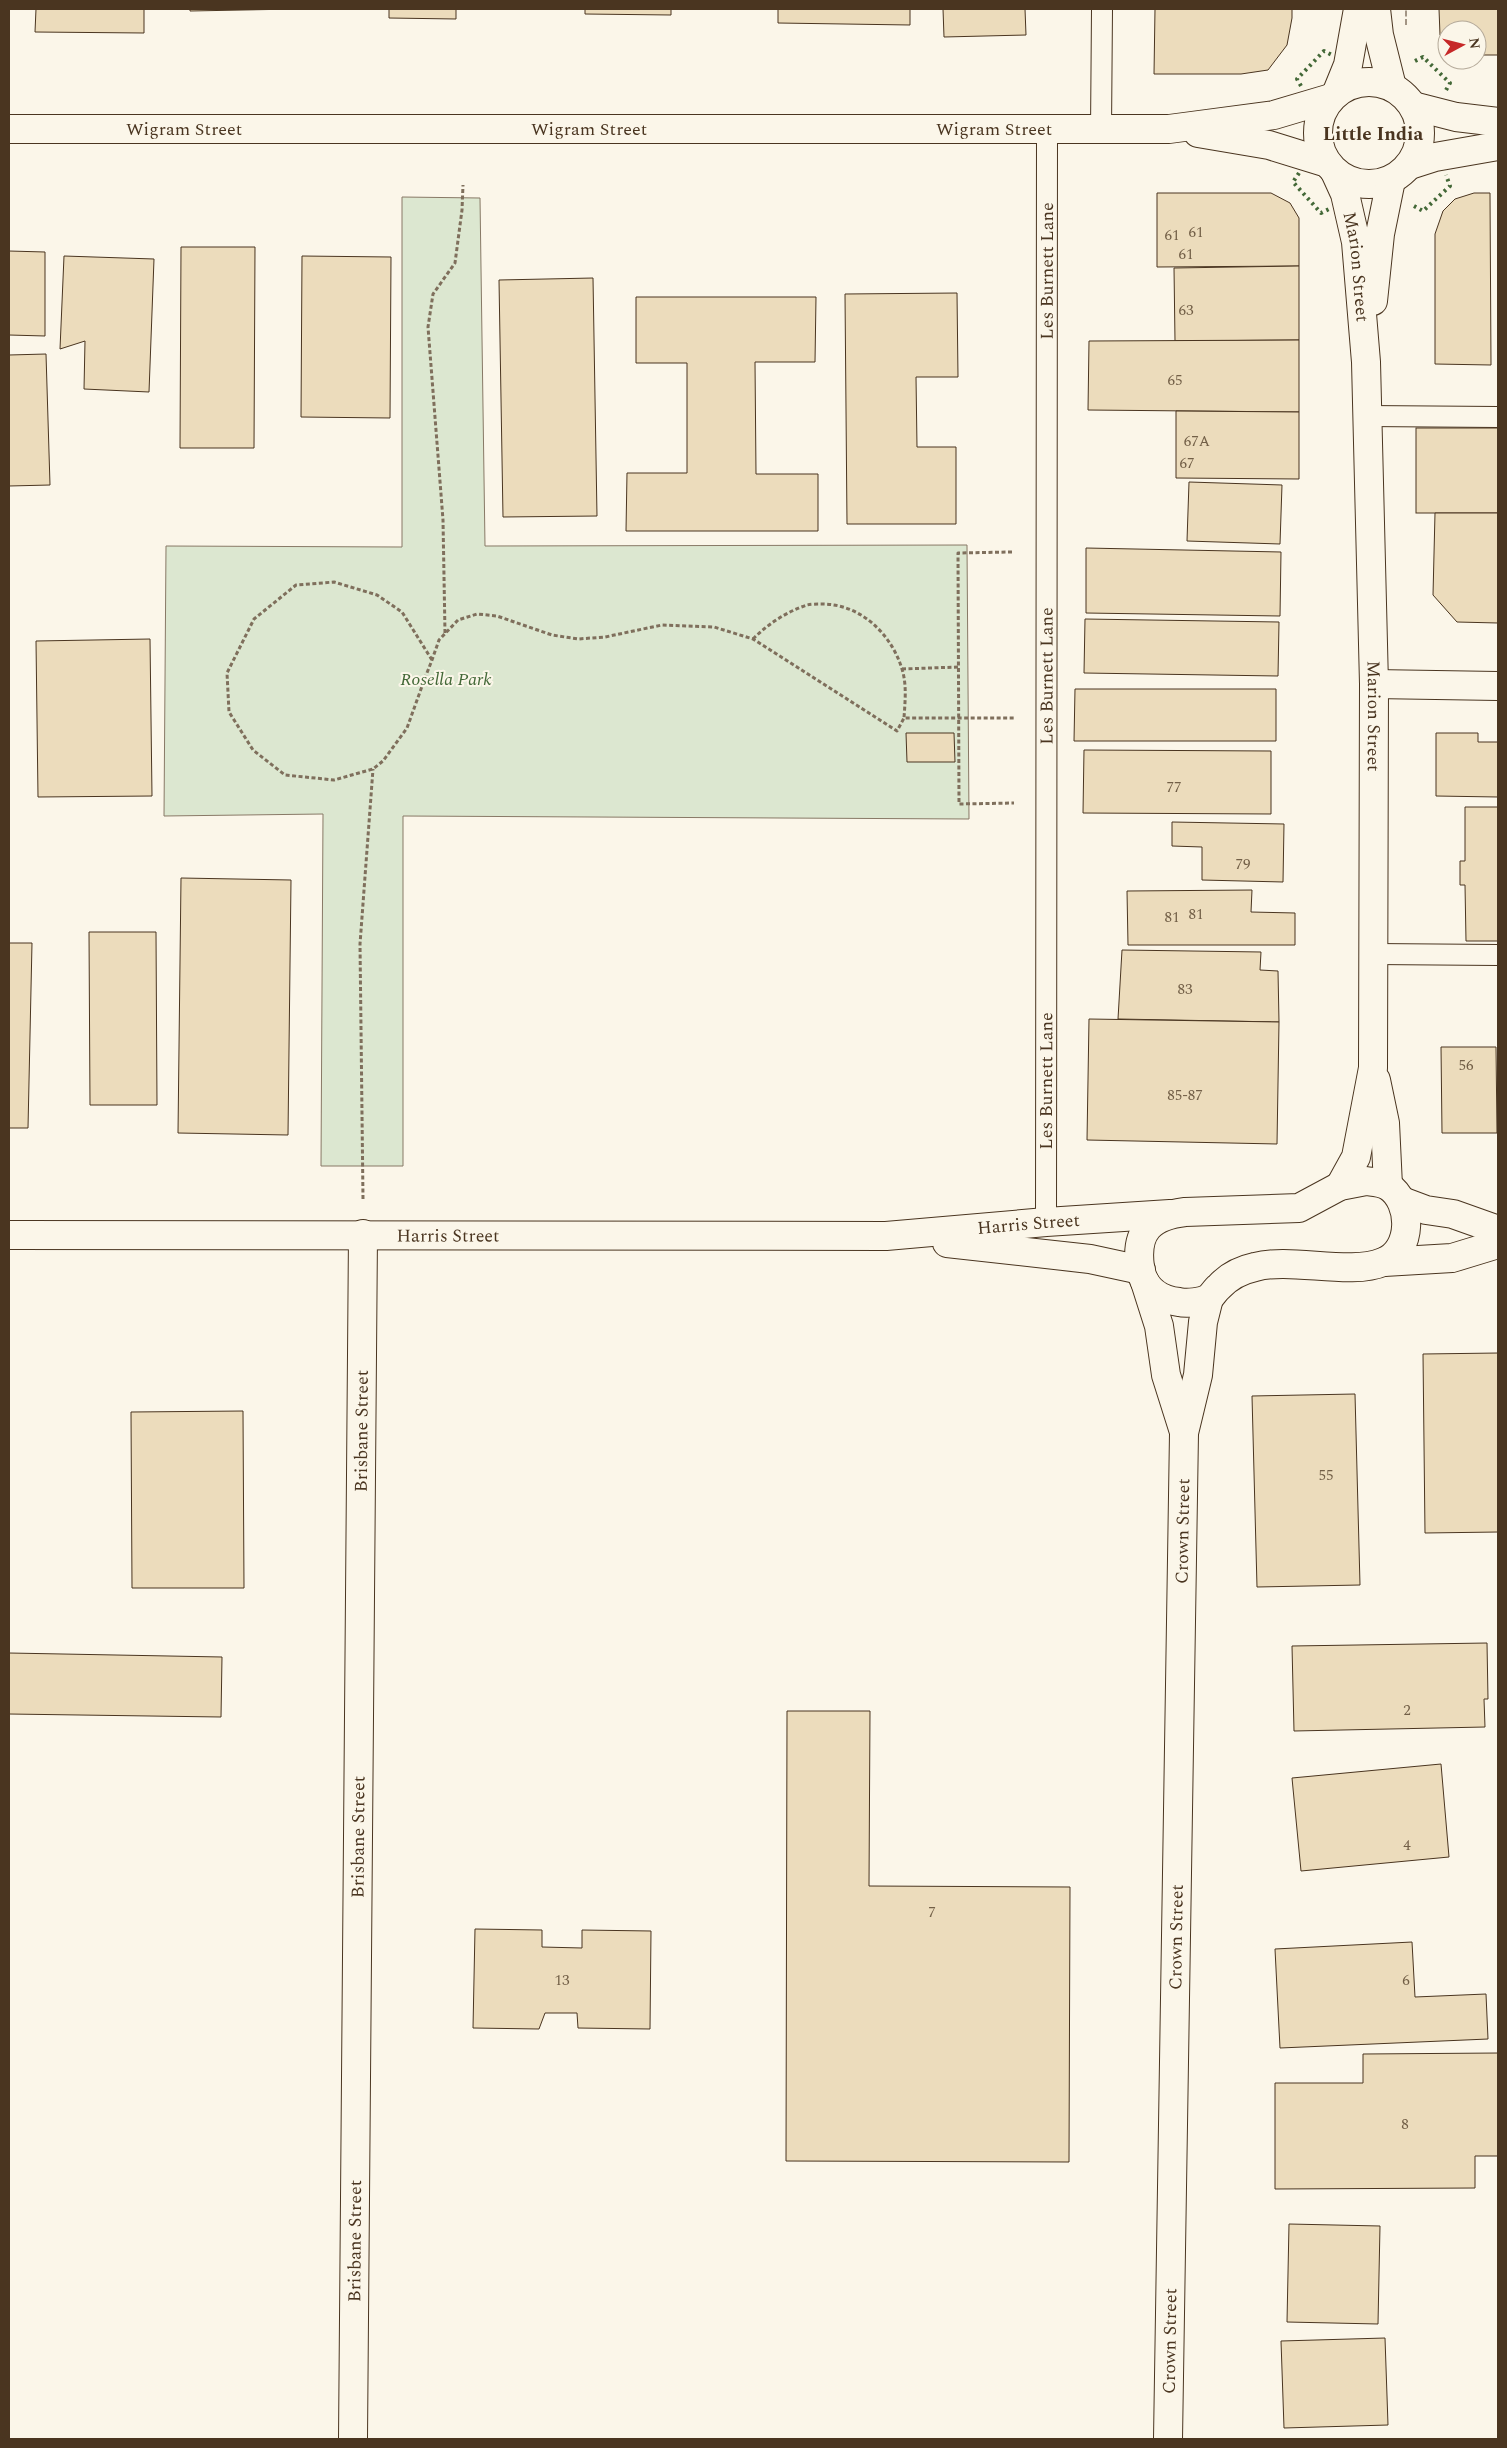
<svg xmlns="http://www.w3.org/2000/svg" width="1507" height="2448" font-family="Spectral,serif">
	<rect width="100%" height="100%" fill="#fbf6e9"/>
	<path fill="#dce7d0" stroke="#887966" d="M 402,197 L 480,198 L 485,546 L 967,545 L 969,819 L 403,816 L 403,1166 L 321,1166 L 323,814 L 164,816 L 166,546 L 402,547 Z"/>
	<g fill="#ecdcbc" stroke="#4a3520">
		<path d="M 36,9 L 144,9 L 144,33 L 35,32 Z"/>
		<path d="M 190,9 L 296,9 L 190,11 Z"/>
		<path d="M 389,9 L 456,9 L 456,19 L 389,18 Z"/>
		<path d="M 585,9 L 671,9 L 671,15 L 585,14 Z"/>
		<path d="M 778,9 L 910,9 L 910,25 L 778,23 Z"/>
		<path d="M 943,9 L 1025,9 L 1026,35 L 944,37 Z"/>
		<path d="M 1155,9 L 1292,9 L 1292,18 L 1287,45 L 1268,70 L 1241,74 L 1154,74 Z"/>
		<path d="M 1439,9 L 1498,9 L 1498,55 L 1477,55 L 1477,30 L 1447,30 L 1447,43 L 1440,35 Z"/>
		<path d="M 1157,193 L 1271,193 L 1290,203 L 1299,218 L 1299,266 L 1157,267 Z"/>
		<path d="M 1474,193 L 1490,193 L 1491,365 L 1435,364 L 1435,234 L 1443,211 L 1455,199 Z"/>
		<path d="M 181,247 L 255,247 L 254,448 L 180,448 Z"/>
		<path d="M 9,251 L 45,252 L 45,336 L 9,335 Z"/>
		<path d="M 64,256 L 154,259 L 149,392 L 84,389 L 85,341 L 60,349 Z"/>
		<path d="M 302,256 L 391,257 L 390,418 L 301,417 Z"/>
		<path d="M 1299,266 L 1299,340 L 1175,341 L 1174,268 Z"/>
		<path d="M 593,278 L 597,516 L 503,517 L 499,280 Z"/>
		<path d="M 957,293 L 958,377 L 916,377 L 917,447 L 956,447 L 956,524 L 847,524 L 845,294 Z"/>
		<path d="M 636,297 L 816,297 L 815,362 L 755,362 L 756,474 L 818,474 L 818,531 L 626,531 L 627,473 L 687,473 L 687,363 L 636,363 Z"/>
		<path d="M 1299,340 L 1299,412 L 1088,410 L 1089,341 Z"/>
		<path d="M 46,354 L 50,485 L 9,486 L 9,355 Z"/>
		<path d="M 1176,411 L 1299,412 L 1299,479 L 1176,478 Z"/>
		<rect x="1416" y="428" width="82" height="85"/>
		<path d="M 1189,482 L 1282,485 L 1280,544 L 1187,541 Z"/>
		<path d="M 1435,513 L 1498,513 L 1498,623 L 1457,622 L 1433,595 Z"/>
		<path d="M 1086,548 L 1281,552 L 1280,616 L 1086,613 Z"/>
		<path d="M 1085,619 L 1279,622 L 1278,676 L 1084,673 Z"/>
		<path d="M 150,639 L 152,796 L 38,797 L 36,641 Z"/>
		<path d="M 1075,689 L 1276,689 L 1276,741 L 1074,741 Z"/>
		<path d="M 906,733 L 954,733 L 955,762 L 907,762 Z"/>
		<path d="M 1436,733 L 1478,733 L 1478,742 L 1498,742 L 1498,797 L 1436,796 Z"/>
		<path d="M 1084,750 L 1271,751 L 1271,814 L 1083,813 Z"/>
		<path d="M 1465,807 L 1498,807 L 1498,941 L 1466,941 L 1465,885 L 1460,885 L 1460,861 L 1465,861 Z"/>
		<path d="M 1172,822 L 1284,824 L 1283,882 L 1202,880 L 1202,847 L 1172,846 Z"/>
		<path d="M 181,878 L 291,880 L 288,1135 L 178,1133 Z"/>
		<path d="M 1252,890 L 1251,912 L 1295,913 L 1295,945 L 1128,945 L 1127,891 Z"/>
		<path d="M 89,932 L 156,932 L 157,1105 L 90,1105 Z"/>
		<path d="M 9,943 L 32,943 L 28,1128 L 9,1128 Z"/>
		<path d="M 1122,950 L 1261,952 L 1260,970 L 1278,971 L 1279,1022 L 1118,1019 Z"/>
		<path d="M 1089,1019 L 1279,1022 L 1277,1144 L 1087,1140 Z"/>
		<path d="M 1441,1047 L 1496,1047 L 1497,1133 L 1442,1133 Z"/>
		<path d="M 1498,1353 L 1498,1532 L 1425,1533 L 1423,1354 Z"/>
		<path d="M 1355,1394 L 1360,1585 L 1257,1587 L 1252,1396 Z"/>
		<path d="M 243,1411 L 244,1588 L 132,1588 L 131,1412 Z"/>
		<path d="M 1487,1643 L 1488,1699 L 1484,1699 L 1485,1727 L 1294,1731 L 1292,1646 Z"/>
		<path d="M 9,1653 L 222,1657 L 221,1717 L 9,1714 Z"/>
		<path d="M 787,1711 L 870,1711 L 869,1886 L 1070,1887 L 1069,2162 L 786,2161 Z"/>
		<path d="M 1441,1764 L 1449,1857 L 1301,1871 L 1292,1778 Z"/>
		<path d="M 475,1929 L 542,1930 L 542,1947 L 582,1948 L 582,1930 L 651,1931 L 650,2029 L 578,2028 L 577,2013 L 545,2013 L 539,2029 L 473,2028 Z"/>
		<path d="M 1412,1942 L 1415,1997 L 1486,1994 L 1488,2039 L 1280,2048 L 1275,1949 Z"/>
		<path d="M 1498,2053 L 1498,2156 L 1475,2156 L 1475,2188 L 1275,2189 L 1275,2083 L 1363,2083 L 1363,2054 Z"/>
		<path d="M 1289,2224 L 1380,2226 L 1378,2324 L 1287,2322 Z"/>
		<path d="M 1385,2338 L 1388,2425 L 1284,2428 L 1281,2341 Z"/>
	</g>
	<g fill="none" stroke-linecap="round" stroke-linejoin="round">
		<defs>
			<g id="service">
				<path d="M 1101,130 L 1102,9"/>
				<path d="M 1366,416 L 1498,417"/>
				<path d="M 1374,954 L 1498,955"/>
				<path id="s1" d="M 1046,1222 L 1047,130"/>
			</g>
			<g id="minor">
				<path id="s2" d="M 9,129 L 1169,129 L 1274,115 L 1331,98"/>
				<path d="M 1198,133 L 1269,145 L 1327,163"/>
				<path d="M 1374,684 L 1498,686"/>
				<path id="s3" d="M 353,2439 L 363,1234"/>
			</g>
			<g id="tertiary">
				<path d="M 1376,9 L 1379,35 L 1392,87"/>
				<circle cx="1369" cy="133" r="51"/>
				<path d="M 1337,92 L 1348,65 L 1358,9"/>
				<path d="M 1413,106 L 1456,117 L 1498,122"/>
				<path d="M 1410,165 L 1435,157 L 1498,146"/>
				<path id="s4" d="M 1335,172 L 1345,194 L 1356,242 L 1366,362 L 1374,684 L 1373,1068 L 1356,1157 L 1340,1186"/>
				<path d="M 1373,301 L 1380,234 L 1391,180"/>
				<path d="M 1376,1080 L 1385,1123 L 1388,1186"/>
				<path d="M 1145,1282 L 1159,1326 L 1166,1375 L 1184,1432"/>
				<path id="s5" d="M 1168,2439 L 1184,1433 L 1198,1375 L 1203,1322 L 1209,1298"/>
			</g>
			<g id="secondary">
				<path d="M 1366,1181 C 1373,1182 1381,1182 1388,1186 C 1413,1202 1413,1251 1383,1262 C 1350,1276 1291,1257 1255,1267 C 1241,1270 1228,1277 1219,1287 C 1215,1290 1212,1296 1209,1298 C 1202,1302 1187,1304 1179,1302 C 1159,1300 1143,1288 1140,1267 C 1135,1231 1151,1216 1185,1212 L 1299,1208 L 1340,1186 Z"/>
				<path d="M 1402,1201 L 1426,1210 L 1453,1214 L 1498,1230"/>
				<path id="s6" d="M 9,1235 L 886,1236 L 1046,1222 L 1170,1214"/>
				<path d="M 947,1243 L 1090,1259 L 1141,1270"/>
				<path d="M 1384,1262 L 1452,1258 L 1498,1244"/>
			</g>
		</defs>
		<use href="#service" stroke="#4a3520" stroke-width="22"/>
		<use href="#minor" stroke="#4a3520" stroke-width="30"/>
		<use href="#tertiary" stroke="#4a3520" stroke-width="30"/>
		<use href="#secondary" stroke="#4a3520" stroke-width="30"/>
		<g stroke="#7f6f5c" stroke-width="3" stroke-dasharray="4 2.5" stroke-linecap="butt">
			<path d="M 1012,552 L 958,553 L 959,804 L 1014,803"/>
			<path d="M 445,633 L 443,520 L 428,327 L 433,294 L 455,263 L 462,210 L 463,185"/>
			<path d="M 753,639 C 768,624 786,612 807,605 C 811,604 817,604 822,604 C 860,604 891,633 902,669 C 907,685 905,702 904,718"/>
			<path d="M 432,660 L 402,612 L 377,595 L 334,582 L 296,585 L 254,619 L 227,673 L 229,712 L 253,750 L 285,775 L 334,780 L 373,769 L 383,761 L 407,728 L 425,678 L 432,660 L 439,640 L 458,620 L 477,614 L 497,616 L 552,635 L 578,639 L 605,637 L 662,625 L 714,627 L 753,639 L 897,731 L 904,718 L 1014,718"/>
			<path d="M 902,669 L 958,667"/>
			<path d="M 363,1199 L 360,944 L 373,769"/>
		</g>
		<use href="#service" stroke="#fbf6e9" stroke-width="20"/>
		<use href="#minor" stroke="#fbf6e9" stroke-width="28"/>
		<use href="#tertiary" stroke="#fbf6e9" stroke-width="28"/>
		<use href="#secondary" stroke="#fbf6e9" stroke-width="28"/>
		<g stroke="#436837" stroke-width="4" stroke-dasharray="2.5 4" stroke-linecap="butt">
			<path d="M 1415,61 L 1423,57 L 1450,83 L 1445,92"/>
			<path d="M 1301,86 L 1297,79 L 1324,51 L 1332,55"/>
			<path d="M 1299,173 L 1293,182 L 1321,213 L 1331,208"/>
			<path d="M 1414,206 L 1423,211 L 1450,186 L 1446,175"/>
		</g>
		<path stroke="#4a3520" stroke-width="1" stroke-dasharray="6 2.5" stroke-linecap="butt" d="M 1406,25 L 1406,9"/>
	</g>
	<g text-anchor="middle" dominant-baseline="central" stroke-width="4" stroke-linejoin="round" paint-order="stroke">
		<g font-size="15" fill="#725f47">
			<text x="1196" y="232">61</text>
			<text x="1172" y="235">61</text>
			<text x="1186" y="254">61</text>
			<text x="1186" y="310">63</text>
			<text x="1175" y="380">65</text>
			<text x="1197" y="441">67A</text>
			<text x="1187" y="463">67</text>
			<text x="1174" y="787">77</text>
			<text x="1243" y="864">79</text>
			<text x="1196" y="914">81</text>
			<text x="1172" y="917">81</text>
			<text x="1185" y="989">83</text>
			<text x="1466" y="1065">56</text>
			<text x="1185" y="1095">85-87</text>
			<text x="1326" y="1475">55</text>
			<text x="1407" y="1710">2</text>
			<text x="1407" y="1845">4</text>
			<text x="932" y="1912">7</text>
			<text x="562" y="1980">13</text>
			<text x="1406" y="1980">6</text>
			<text x="1405" y="2124">8</text>
		</g>
		<g font-size="18" fill="#4a3520" stroke="#fbf6e9">
			<text stroke="none"><textPath href="#s2" startOffset="985">Wigram Street</textPath></text>
			<text stroke="none"><textPath href="#s2" startOffset="175">Wigram Street</textPath></text>
			<text stroke="none"><textPath href="#s2" startOffset="580">Wigram Street</textPath></text>
			<text stroke="none"><textPath href="#s4" startOffset="98">Marion Street</textPath></text>
			<text stroke="none"><textPath href="#s1" startOffset="951">Les Burnett Lane</textPath></text>
			<text stroke="none"><textPath href="#s1" startOffset="546">Les Burnett Lane</textPath></text>
			<text stroke="none"><textPath href="#s4" startOffset="548">Marion Street</textPath></text>
			<text stroke="none"><textPath href="#s1" startOffset="141">Les Burnett Lane</textPath></text>
			<text stroke="none"><textPath href="#s6" startOffset="1020">Harris Street</textPath></text>
			<text stroke="none"><textPath href="#s6" startOffset="439">Harris Street</textPath></text>
			<text stroke="none"><textPath href="#s3" startOffset="1008">Brisbane Street</textPath></text>
			<text stroke="none"><textPath href="#s5" startOffset="908">Crown Street</textPath></text>
			<text stroke="none"><textPath href="#s3" startOffset="602">Brisbane Street</textPath></text>
			<text stroke="none"><textPath href="#s5" startOffset="502">Crown Street</textPath></text>
			<text stroke="none"><textPath href="#s3" startOffset="198">Brisbane Street</textPath></text>
			<text stroke="none"><textPath href="#s5" startOffset="98">Crown Street</textPath></text>
		</g>
		<g font-size="18" font-style="italic" fill="#436837" stroke="#fbf6e9">
			<text x="446" y="679">Rosella Park</text>
		</g>
		<g font-size="19" font-weight="bold" fill="#4a3520" stroke="#fbf6e9">
			<text x="1373" y="134">Little India</text>
		</g>
	</g>
	<rect width="1507" height="2448" fill="none" stroke="#4a3520" stroke-width="20"/>
	<g transform="translate(1462 45) rotate(83)"><circle r="24" fill="#fbf6e9" stroke="#b4a999"/>
	<path d="M0-4L9 19L0 12L-9 19Z" fill="#c62828"/>
	<text y="-8" font-size="14" font-weight="bold" text-anchor="middle" fill="#4a3520">N</text>
	</g>
</svg>
